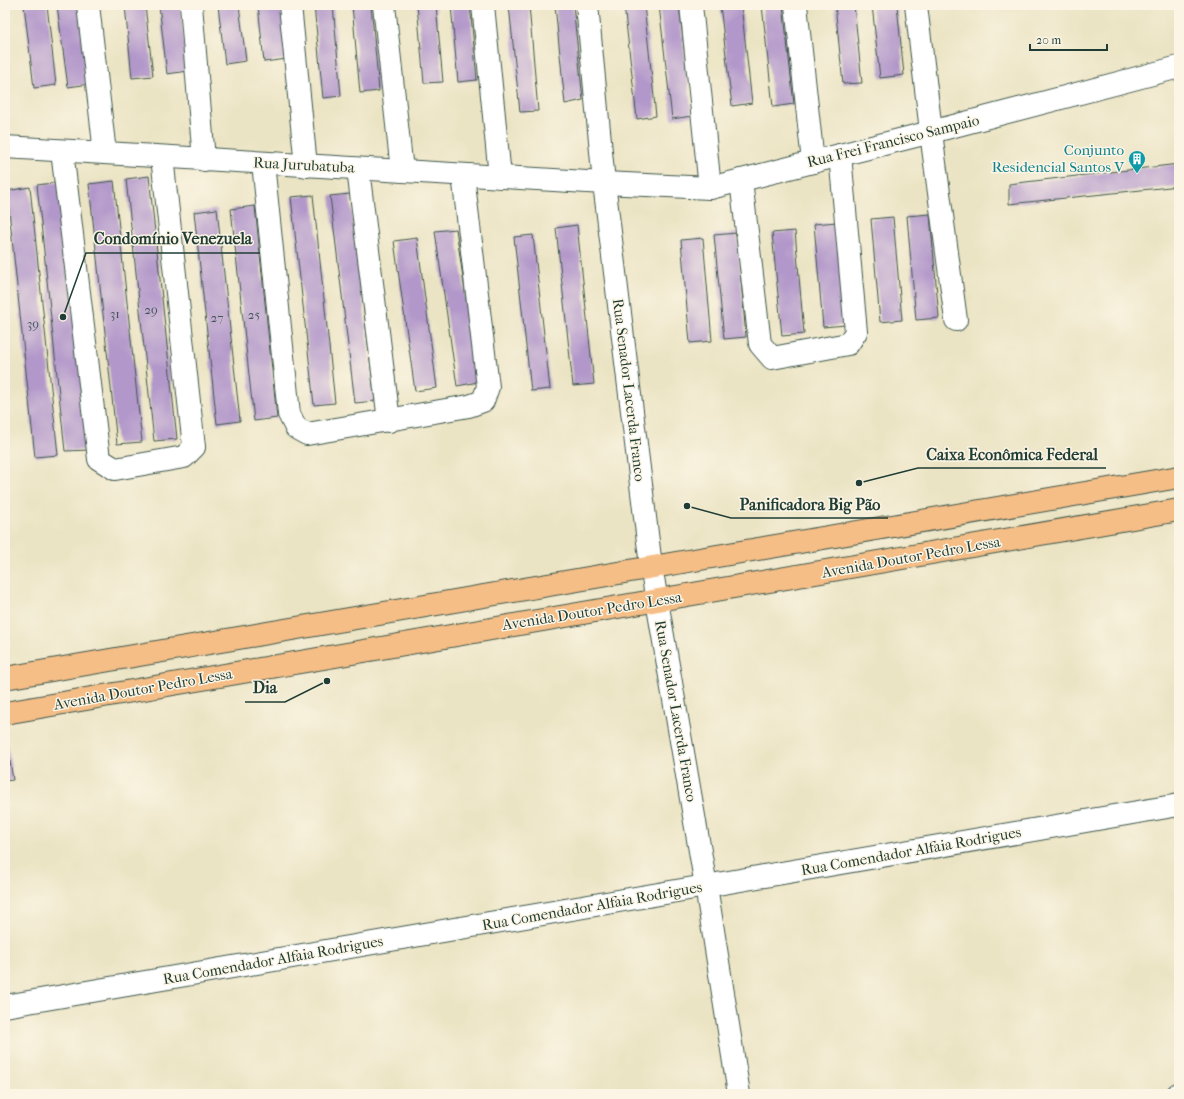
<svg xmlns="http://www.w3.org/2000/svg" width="1184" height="1099" font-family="'IM FELL French Canon',serif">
	<rect width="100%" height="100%" fill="#fcf5e5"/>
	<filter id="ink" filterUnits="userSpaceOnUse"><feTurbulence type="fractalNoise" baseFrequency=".025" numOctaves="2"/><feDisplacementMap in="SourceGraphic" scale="8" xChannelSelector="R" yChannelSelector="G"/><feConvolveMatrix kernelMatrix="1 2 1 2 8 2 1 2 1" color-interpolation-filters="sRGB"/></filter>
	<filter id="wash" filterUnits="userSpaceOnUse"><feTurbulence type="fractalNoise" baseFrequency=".012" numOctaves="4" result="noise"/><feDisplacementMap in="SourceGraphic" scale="16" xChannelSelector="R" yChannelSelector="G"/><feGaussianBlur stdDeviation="0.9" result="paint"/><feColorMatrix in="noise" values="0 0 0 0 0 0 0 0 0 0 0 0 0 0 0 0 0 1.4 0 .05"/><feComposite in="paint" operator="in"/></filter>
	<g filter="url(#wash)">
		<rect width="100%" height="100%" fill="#ebe4c4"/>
		<g id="blocks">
			<g fill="#b298ca">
				<path d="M 24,5 L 47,5 L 56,85 L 34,88 Z"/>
				<path d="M 57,5 L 79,5 L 90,84 L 68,87 Z"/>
				<path d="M 125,5 L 145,5 L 153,76 L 132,78 Z"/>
				<path d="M 159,5 L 180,5 L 188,71 L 167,74 Z"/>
				<path d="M 218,5 L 239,5 L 246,61 L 225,64 Z"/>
				<path d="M 258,5 L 281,5 L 287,59 L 264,62 Z"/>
				<path d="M 314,5 L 333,5 L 341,96 L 323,98 Z"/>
				<path d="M 352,5 L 371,5 L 379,91 L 360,93 Z"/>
				<path d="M 417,5 L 436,5 L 443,82 L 424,83 Z"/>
				<path d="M 451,5 L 470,5 L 477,80 L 458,82 Z"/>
				<path d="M 509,5 L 529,5 L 538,111 L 520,112 Z"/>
				<path d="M 555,5 L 573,5 L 583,100 L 565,104 Z"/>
				<path d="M 624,5 L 644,5 L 656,116 L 637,119 Z"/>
				<path d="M 659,5 L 679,5 L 692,116 L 672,119 Z"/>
				<path d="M 720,5 L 741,5 L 752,103 L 732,106 Z"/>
				<path d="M 762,5 L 783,5 L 794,104 L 773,107 Z"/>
				<path d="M 835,5 L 854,5 L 862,83 L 843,84 Z"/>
				<path d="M 872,5 L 897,5 L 904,75 L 880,78 Z"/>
				<path d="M 1179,164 L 1179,186 L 1009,204 L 1009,184 Z"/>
				<path d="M 149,176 L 177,439 L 154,441 L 126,179 Z"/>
				<path d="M 114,181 L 142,442 L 117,444 L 89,184 Z"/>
				<path d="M 60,182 L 89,450 L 65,451 L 37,185 Z"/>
				<path d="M 30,187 L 58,455 L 35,457 L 7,191 Z"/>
				<path d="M 350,194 L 375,401 L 355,403 L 330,196 Z"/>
				<path d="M 313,195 L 335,403 L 314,405 L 291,197 Z"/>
				<path d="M 255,206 L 277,418 L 254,421 L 231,209 Z"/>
				<path d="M 217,209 L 240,421 L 217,424 L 194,212 Z"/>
				<path d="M 930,214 L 939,318 L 916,320 L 907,216 Z"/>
				<path d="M 893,217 L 902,320 L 880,322 L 871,219 Z"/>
				<path d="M 837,222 L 846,325 L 823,327 L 814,224 Z"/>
				<path d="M 577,225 L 594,384 L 573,386 L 556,228 Z"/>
				<path d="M 456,229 L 478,382 L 457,386 L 435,231 Z"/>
				<path d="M 795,231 L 804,334 L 782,336 L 772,233 Z"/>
				<path d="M 737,233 L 746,337 L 724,339 L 714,235 Z"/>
				<path d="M 533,235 L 550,389 L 531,391 L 514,237 Z"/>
				<path d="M 417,238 L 437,388 L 415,391 L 394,241 Z"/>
				<path d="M 703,238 L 712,341 L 690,343 L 681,240 Z"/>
				<path d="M 7,742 L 13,780 L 5,781 L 5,743 Z"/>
			</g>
		</g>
	</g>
	<g filter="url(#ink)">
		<use href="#blocks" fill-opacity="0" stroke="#3e564a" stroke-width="1"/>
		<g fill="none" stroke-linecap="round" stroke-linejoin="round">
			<defs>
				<g id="minor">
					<path d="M 88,5 L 105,153"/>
					<path d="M 191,5 L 204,160"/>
					<path d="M 290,5 L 306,166"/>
					<path d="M 384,5 L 402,171"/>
					<path d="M 483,5 L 500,177"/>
					<path d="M 587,5 L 604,183 L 651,566 L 706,886 L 739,1094"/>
					<path d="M 691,5 L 710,188"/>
					<path d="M 796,5 L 813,162"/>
					<path d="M 916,5 L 933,148 L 956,320"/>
					<path d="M 5,147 L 604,183 L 710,188 L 931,132 L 1179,67"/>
					<path d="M 62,151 L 99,459 L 115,469 L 184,457 L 194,447 L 163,166 L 161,157"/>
					<path d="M 263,163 L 289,414 L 296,428 L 307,434 L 469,406 L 483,401 L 488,387 L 463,175"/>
					<path d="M 358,169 L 389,421"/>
					<path d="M 741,180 L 760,344 L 772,358 L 848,344 L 856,332 L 840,155"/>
					<path d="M 5,1006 L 1179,805"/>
					<path d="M 1178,1094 L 1179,1094"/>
				</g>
				<g id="major">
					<path d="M 5,678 L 1179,477"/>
					<path d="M 5,713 L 1179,510"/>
				</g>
			</defs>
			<use href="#minor" stroke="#3e564a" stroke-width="24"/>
			<use href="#major" stroke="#3e564a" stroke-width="24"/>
			<use href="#minor" stroke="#fff" stroke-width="22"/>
			<use href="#major" stroke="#f6be87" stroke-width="22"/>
		</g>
	</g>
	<defs>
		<symbol id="building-pin" viewBox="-11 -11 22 30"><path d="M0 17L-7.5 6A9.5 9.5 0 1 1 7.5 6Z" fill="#0f9aa8" stroke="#fcf5e5"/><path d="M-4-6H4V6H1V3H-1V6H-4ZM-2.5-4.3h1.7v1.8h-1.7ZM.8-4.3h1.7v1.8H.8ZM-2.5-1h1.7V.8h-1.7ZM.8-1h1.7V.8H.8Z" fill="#fff"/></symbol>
	</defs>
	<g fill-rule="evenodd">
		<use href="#building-pin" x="1127" y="149" width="20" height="27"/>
	</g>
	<g text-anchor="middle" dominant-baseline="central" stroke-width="3" stroke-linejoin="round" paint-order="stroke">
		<g font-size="13" fill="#44545a">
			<text x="151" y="309">29</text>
			<text x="115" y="313">31</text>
			<text x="254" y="314">25</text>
			<text x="217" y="317">27</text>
			<text x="33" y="323">39</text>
		</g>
		<g font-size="15" fill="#1f3d34" stroke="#fcf5e5">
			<text transform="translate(893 141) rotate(-14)">Rua Frei Francisco Sampaio</text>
			<text transform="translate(304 165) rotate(3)">Rua Jurubatuba</text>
			<text transform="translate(629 390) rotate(83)">Rua Senador Lacerda Franco</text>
			<text transform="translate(911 557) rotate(-10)">Avenida Doutor Pedro Lessa</text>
			<text transform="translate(592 611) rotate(-9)">Avenida Doutor Pedro Lessa</text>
			<text transform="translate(143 689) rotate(-10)">Avenida Doutor Pedro Lessa</text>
			<text transform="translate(676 711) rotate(80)">Rua Senador Lacerda Franco</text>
			<text transform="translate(911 851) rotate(-10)">Rua Comendador Alfaia Rodrigues</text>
			<text transform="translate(592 906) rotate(-10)">Rua Comendador Alfaia Rodrigues</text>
			<text transform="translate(273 960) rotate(-10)">Rua Comendador Alfaia Rodrigues</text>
		</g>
		<g font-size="15" fill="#0d838f" stroke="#fcf5e5" text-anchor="end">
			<text x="1124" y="150">Conjunto<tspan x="1124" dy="17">Residencial Santos V</tspan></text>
		</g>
	</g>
	<path fill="none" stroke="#1f3d34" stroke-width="1.5" d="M63 317L86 253H260M859 483L918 468H1106M687 506L731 518H888M327 681L285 702H245"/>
	<g fill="#1f3d34" stroke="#fcf5e5" stroke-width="1.5">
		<circle cx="63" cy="317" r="4"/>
		<circle cx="859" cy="483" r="4"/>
		<circle cx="687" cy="506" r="4"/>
		<circle cx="327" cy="681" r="4"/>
	</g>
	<g font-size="16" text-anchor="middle" font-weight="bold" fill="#1f3d34" stroke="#fcf5e5" stroke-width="3" stroke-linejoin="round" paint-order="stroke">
		<text x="173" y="244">Condomínio Venezuela</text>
		<text x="1012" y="460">Caixa Econômica Federal</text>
		<text x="810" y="510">Panificadora Big Pão</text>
		<text x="265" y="693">Dia</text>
	</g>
	<rect width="1184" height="1099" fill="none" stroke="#fcf5e5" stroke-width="20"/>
	<path d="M1030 44v6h77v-6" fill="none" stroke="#1f3d34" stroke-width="2"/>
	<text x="1036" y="44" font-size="12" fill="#1f3d34" stroke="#fcf5e5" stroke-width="3" paint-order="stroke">20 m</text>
</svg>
